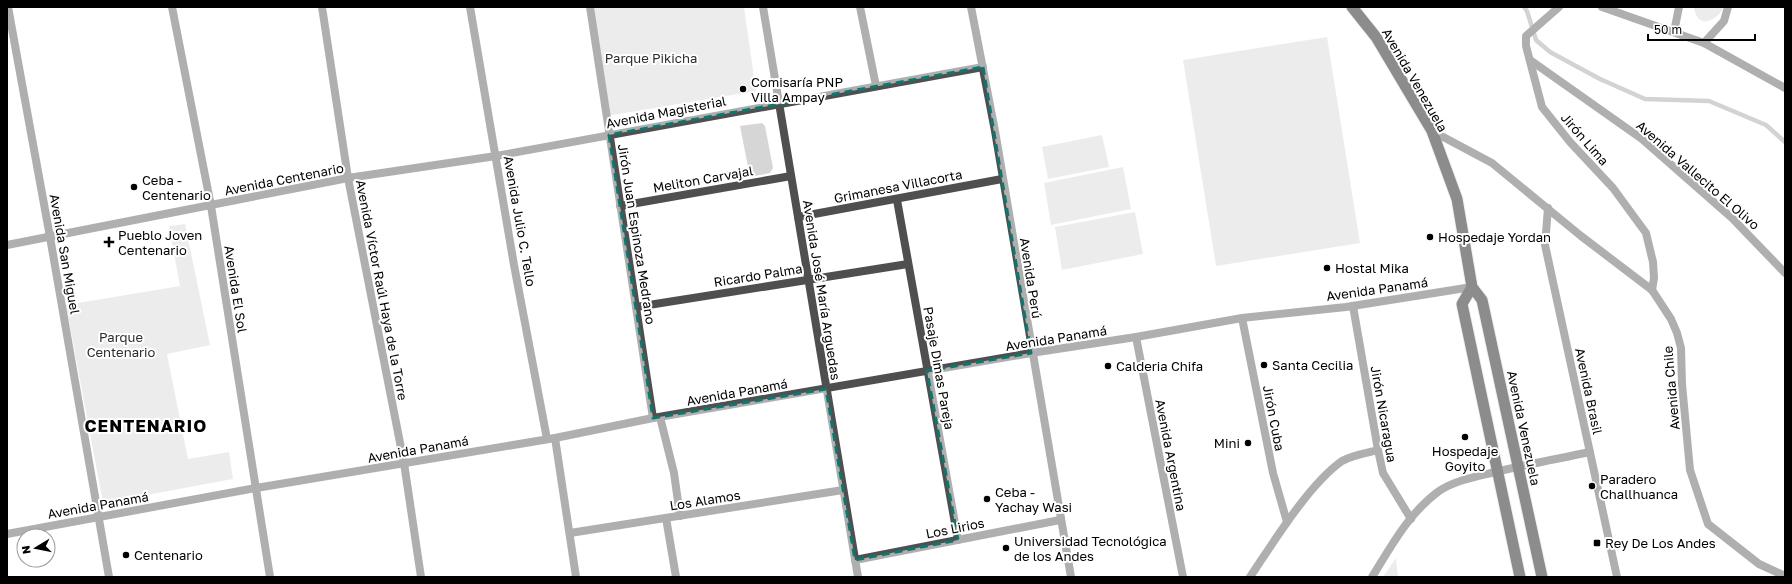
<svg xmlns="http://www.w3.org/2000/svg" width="1792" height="584" font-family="'Golos Text',sans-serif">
	<rect width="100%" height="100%" fill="#fff"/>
	<g fill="#d6d6d6">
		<path d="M 593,7 L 744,7 L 756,91 L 607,116 Z"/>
		<path d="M 1694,7 L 1724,7 C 1716,22 1697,30 1694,7 Z"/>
		<path d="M 1327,37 L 1360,243 L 1216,266 L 1183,60 Z"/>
		<path d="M 762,123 L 765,126 L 773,168 L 770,173 L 750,177 L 740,126 Z"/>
		<path d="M 1102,135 L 1109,167 L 1048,179 L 1042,147 Z"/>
		<path d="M 1123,167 L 1131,209 L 1051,225 L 1044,183 Z"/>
		<path d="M 1135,212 L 1143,254 L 1062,270 L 1055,227 Z"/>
		<path d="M 185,224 L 210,345 L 167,354 L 188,459 L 229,452 L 233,479 L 103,503 L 66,305 L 180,286 L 169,226 Z"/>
		<path d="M 1396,558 L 1398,577 L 1383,577 Z"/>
	</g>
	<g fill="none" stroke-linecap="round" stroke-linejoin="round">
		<path stroke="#9d9d9d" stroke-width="4.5" d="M 1524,7 L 1527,11 L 1536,40 L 1550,52 L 1600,79 L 1645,99 L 1709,101 L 1766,125 L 1785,142"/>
		<defs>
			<g id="trunk">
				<path d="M 1352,7 L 1376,37 L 1432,131 L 1457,199 L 1472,287 L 1482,300 L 1542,577"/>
				<path d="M 1472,287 L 1462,304 L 1520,577"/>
			</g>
		</defs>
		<use href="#trunk" stroke="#dbdbdb" stroke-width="13"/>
		<g stroke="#4f4f4f" stroke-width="8">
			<path d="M 8,7 L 50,237 L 109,577"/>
			<path d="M 172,7 L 211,206 L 270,577"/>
			<path d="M 322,7 L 348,178 L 404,463 L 421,577"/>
			<path d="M 470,7 L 514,265 L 547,439"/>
			<path d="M 590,7 L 653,418"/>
			<path d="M 763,7 L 858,577"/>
			<path d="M 860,7 L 876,86"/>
			<path d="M 971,7 L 995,131 L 1071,577"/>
			<path d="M 1559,7 L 1526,36 L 1526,46 L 1542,107 L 1570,142 L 1613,188 L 1646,233 L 1653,262 L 1654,278 L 1652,290"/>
			<path d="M 1602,7 L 1704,43 L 1785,88"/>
			<path d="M 1674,32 L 1679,7"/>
			<path d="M 1704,43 L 1724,21 L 1728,7"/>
			<path d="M 1530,60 L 1642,139 L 1732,218 L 1785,273"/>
			<path d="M 1432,131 L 1492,163 L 1581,236 L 1652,290 L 1671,319 L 1677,333 L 1681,348 L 1682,384 L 1690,470 L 1708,524 L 1759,564 L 1785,576"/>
			<path d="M 897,200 L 958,540"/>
			<path d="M 620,206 L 791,176"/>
			<path d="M 1548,208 L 1545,245 L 1617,577"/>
			<path d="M 798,217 L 1002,179"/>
			<path d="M 7,245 L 348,178 L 496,156 L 983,67"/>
			<path d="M 1353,306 L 1378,450 L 1383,473 L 1411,519"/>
			<path d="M 636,307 L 908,264"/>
			<path d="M 1242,318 L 1273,473 L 1287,522"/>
			<path d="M 1136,337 L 1183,577"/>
			<path d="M 660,417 L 674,473 L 680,516"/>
			<path d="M 555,438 L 576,577"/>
			<path d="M 666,518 L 676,577"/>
			<path d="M 570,533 L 843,490"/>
			<path d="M 855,560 L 1060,520"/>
			<path d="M 1250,577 C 1273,543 1309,484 1342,461 C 1352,455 1367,453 1378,450"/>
			<path d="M 1372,577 C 1392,545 1408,514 1439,491 C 1454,481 1474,477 1491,473 C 1524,465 1557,459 1590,452"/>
		</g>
		<path stroke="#4f4f4f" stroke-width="8" d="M 7,534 L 256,488 L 555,438 L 653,418 L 1031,353 L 1136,337 L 1242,318 L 1346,307 L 1472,287"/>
		<use href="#trunk" stroke="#000" stroke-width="11"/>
	</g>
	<path d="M0 0H1792V584H0ZM 983,67 L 1031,353 L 927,371 L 958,540 L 855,560 L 826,389 L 653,418 L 609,135 Z" fill="#fff" fill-opacity=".55" fill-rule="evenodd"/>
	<path fill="none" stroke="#0f766e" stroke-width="3" stroke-dasharray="8 5" stroke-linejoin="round" d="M 983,67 L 1031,353 L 927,371 L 958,540 L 855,560 L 826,389 L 653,418 L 609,135 Z"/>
	<g fill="#000" stroke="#fff" stroke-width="1.5">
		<circle cx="743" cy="89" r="4"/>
		<circle cx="134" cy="187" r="4"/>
		<circle cx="1430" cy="237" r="4"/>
		<path d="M107 236h4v4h4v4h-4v4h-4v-4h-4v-4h4z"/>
		<circle cx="1327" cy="268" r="4"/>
		<circle cx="1264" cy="365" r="4"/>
		<circle cx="1108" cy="366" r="4"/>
		<circle cx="1465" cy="437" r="4"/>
		<circle cx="1248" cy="443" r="4"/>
		<circle cx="1592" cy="486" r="4"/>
		<circle cx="987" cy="499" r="4"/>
		<rect x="1593" y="539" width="8" height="8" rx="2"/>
		<circle cx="1006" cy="548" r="4"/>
		<circle cx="126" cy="555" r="4"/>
	</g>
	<g text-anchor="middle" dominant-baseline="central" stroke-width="4" stroke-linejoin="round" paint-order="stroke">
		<g font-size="13" fill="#2d2d2d" stroke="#fff">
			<text x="651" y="58">Parque Pikicha</text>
			<text x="121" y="337">Parque<tspan x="121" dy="15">Centenario</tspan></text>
		</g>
		<g font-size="13" fill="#000" stroke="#fff">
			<text transform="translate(1415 80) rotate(60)">Avenida Venezuela</text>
			<text transform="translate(666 112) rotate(-11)">Avenida Magisterial</text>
			<text transform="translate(1585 139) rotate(49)">Jirón Lima</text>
			<text transform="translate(1698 175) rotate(41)">Avenida Vallecito El Olivo</text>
			<text transform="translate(284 179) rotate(-11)">Avenida Centenario</text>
			<text transform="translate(703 179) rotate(-10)">Meliton Carvajal</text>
			<text transform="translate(898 186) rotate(-11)">Grimanesa Villacorta</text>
			<text transform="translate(520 221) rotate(80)">Avenida Julio C. Tello</text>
			<text transform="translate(637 234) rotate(81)">Jirón Juan Espinoza Medrano</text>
			<text transform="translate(65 254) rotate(80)">Avenida San Miguel</text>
			<text transform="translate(758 275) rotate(-9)">Ricardo Palma</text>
			<text transform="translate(1031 278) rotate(81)">Avenida Perú</text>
			<text transform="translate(236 289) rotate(81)">Avenida El Sol</text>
			<text transform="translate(1377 289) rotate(-8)">Avenida Panamá</text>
			<text transform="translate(382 290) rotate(79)">Avenida Víctor Raúl Haya de la Torre</text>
			<text transform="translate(822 290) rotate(81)">Avenida José María Arguedas</text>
			<text transform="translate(1056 338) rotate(-9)">Avenida Panamá</text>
			<text transform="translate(939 368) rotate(80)">Pasaje Dimas Pareja</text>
			<text transform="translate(1671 388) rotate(-95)">Avenida Chile</text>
			<text transform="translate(1589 391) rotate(78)">Avenida Brasil</text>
			<text transform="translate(737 392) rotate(-10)">Avenida Panamá</text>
			<text transform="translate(1384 414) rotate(80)">Jirón Nicaragua</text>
			<text transform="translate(1274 418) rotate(79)">Jirón Cuba</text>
			<text transform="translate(1524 428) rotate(78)">Avenida Venezuela</text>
			<text transform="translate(418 449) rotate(-10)">Avenida Panamá</text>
			<text transform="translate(1171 455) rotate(79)">Avenida Argentina</text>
			<text transform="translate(705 500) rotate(-9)">Los Alamos</text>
			<text transform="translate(98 505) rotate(-10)">Avenida Panamá</text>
			<text transform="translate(955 528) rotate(-11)">Los Lirios</text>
		</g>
		<g font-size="13" fill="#000" stroke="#fff" text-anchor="start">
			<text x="751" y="82">Comisaría PNP<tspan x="751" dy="15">Villa Ampay</tspan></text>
			<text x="142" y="180">Ceba -<tspan x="142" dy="15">Centenario</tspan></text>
			<text x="118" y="235">Pueblo Joven<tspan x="118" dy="15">Centenario</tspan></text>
			<text x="1438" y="237">Hospedaje Yordan</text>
			<text x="1335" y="268">Hostal Mika</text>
			<text x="1272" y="365">Santa Cecilia</text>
			<text x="1116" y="366">Calderia Chifa</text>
			<text x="1240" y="443" text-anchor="end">Mini</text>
			<text x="1465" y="451" text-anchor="middle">Hospedaje<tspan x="1465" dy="15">Goyito</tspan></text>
			<text x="1600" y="479">Paradero<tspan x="1600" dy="15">Challhuanca</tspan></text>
			<text x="995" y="492">Ceba -<tspan x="995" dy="15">Yachay Wasi</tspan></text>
			<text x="1014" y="541">Universidad Tecnológica<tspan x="1014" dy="15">de los Andes</tspan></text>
			<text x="1605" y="543">Rey De Los Andes</text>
			<text x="134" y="555">Centenario</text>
		</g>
		<g font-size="17" font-weight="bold" letter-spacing="1" fill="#000" stroke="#fff">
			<text x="146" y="425">CENTENARIO</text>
		</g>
	</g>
	<rect width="1792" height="584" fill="none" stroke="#000000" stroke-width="16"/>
	<g transform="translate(36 548) rotate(260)"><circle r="19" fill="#ffffff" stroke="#999999"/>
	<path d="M0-3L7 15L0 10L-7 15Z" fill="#000000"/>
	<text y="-6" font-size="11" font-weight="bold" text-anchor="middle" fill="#000000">N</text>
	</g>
	<path d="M1648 34v6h107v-6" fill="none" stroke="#000000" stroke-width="2"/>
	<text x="1654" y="34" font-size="12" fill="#000000" stroke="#ffffff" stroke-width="3" paint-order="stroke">50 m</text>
</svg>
